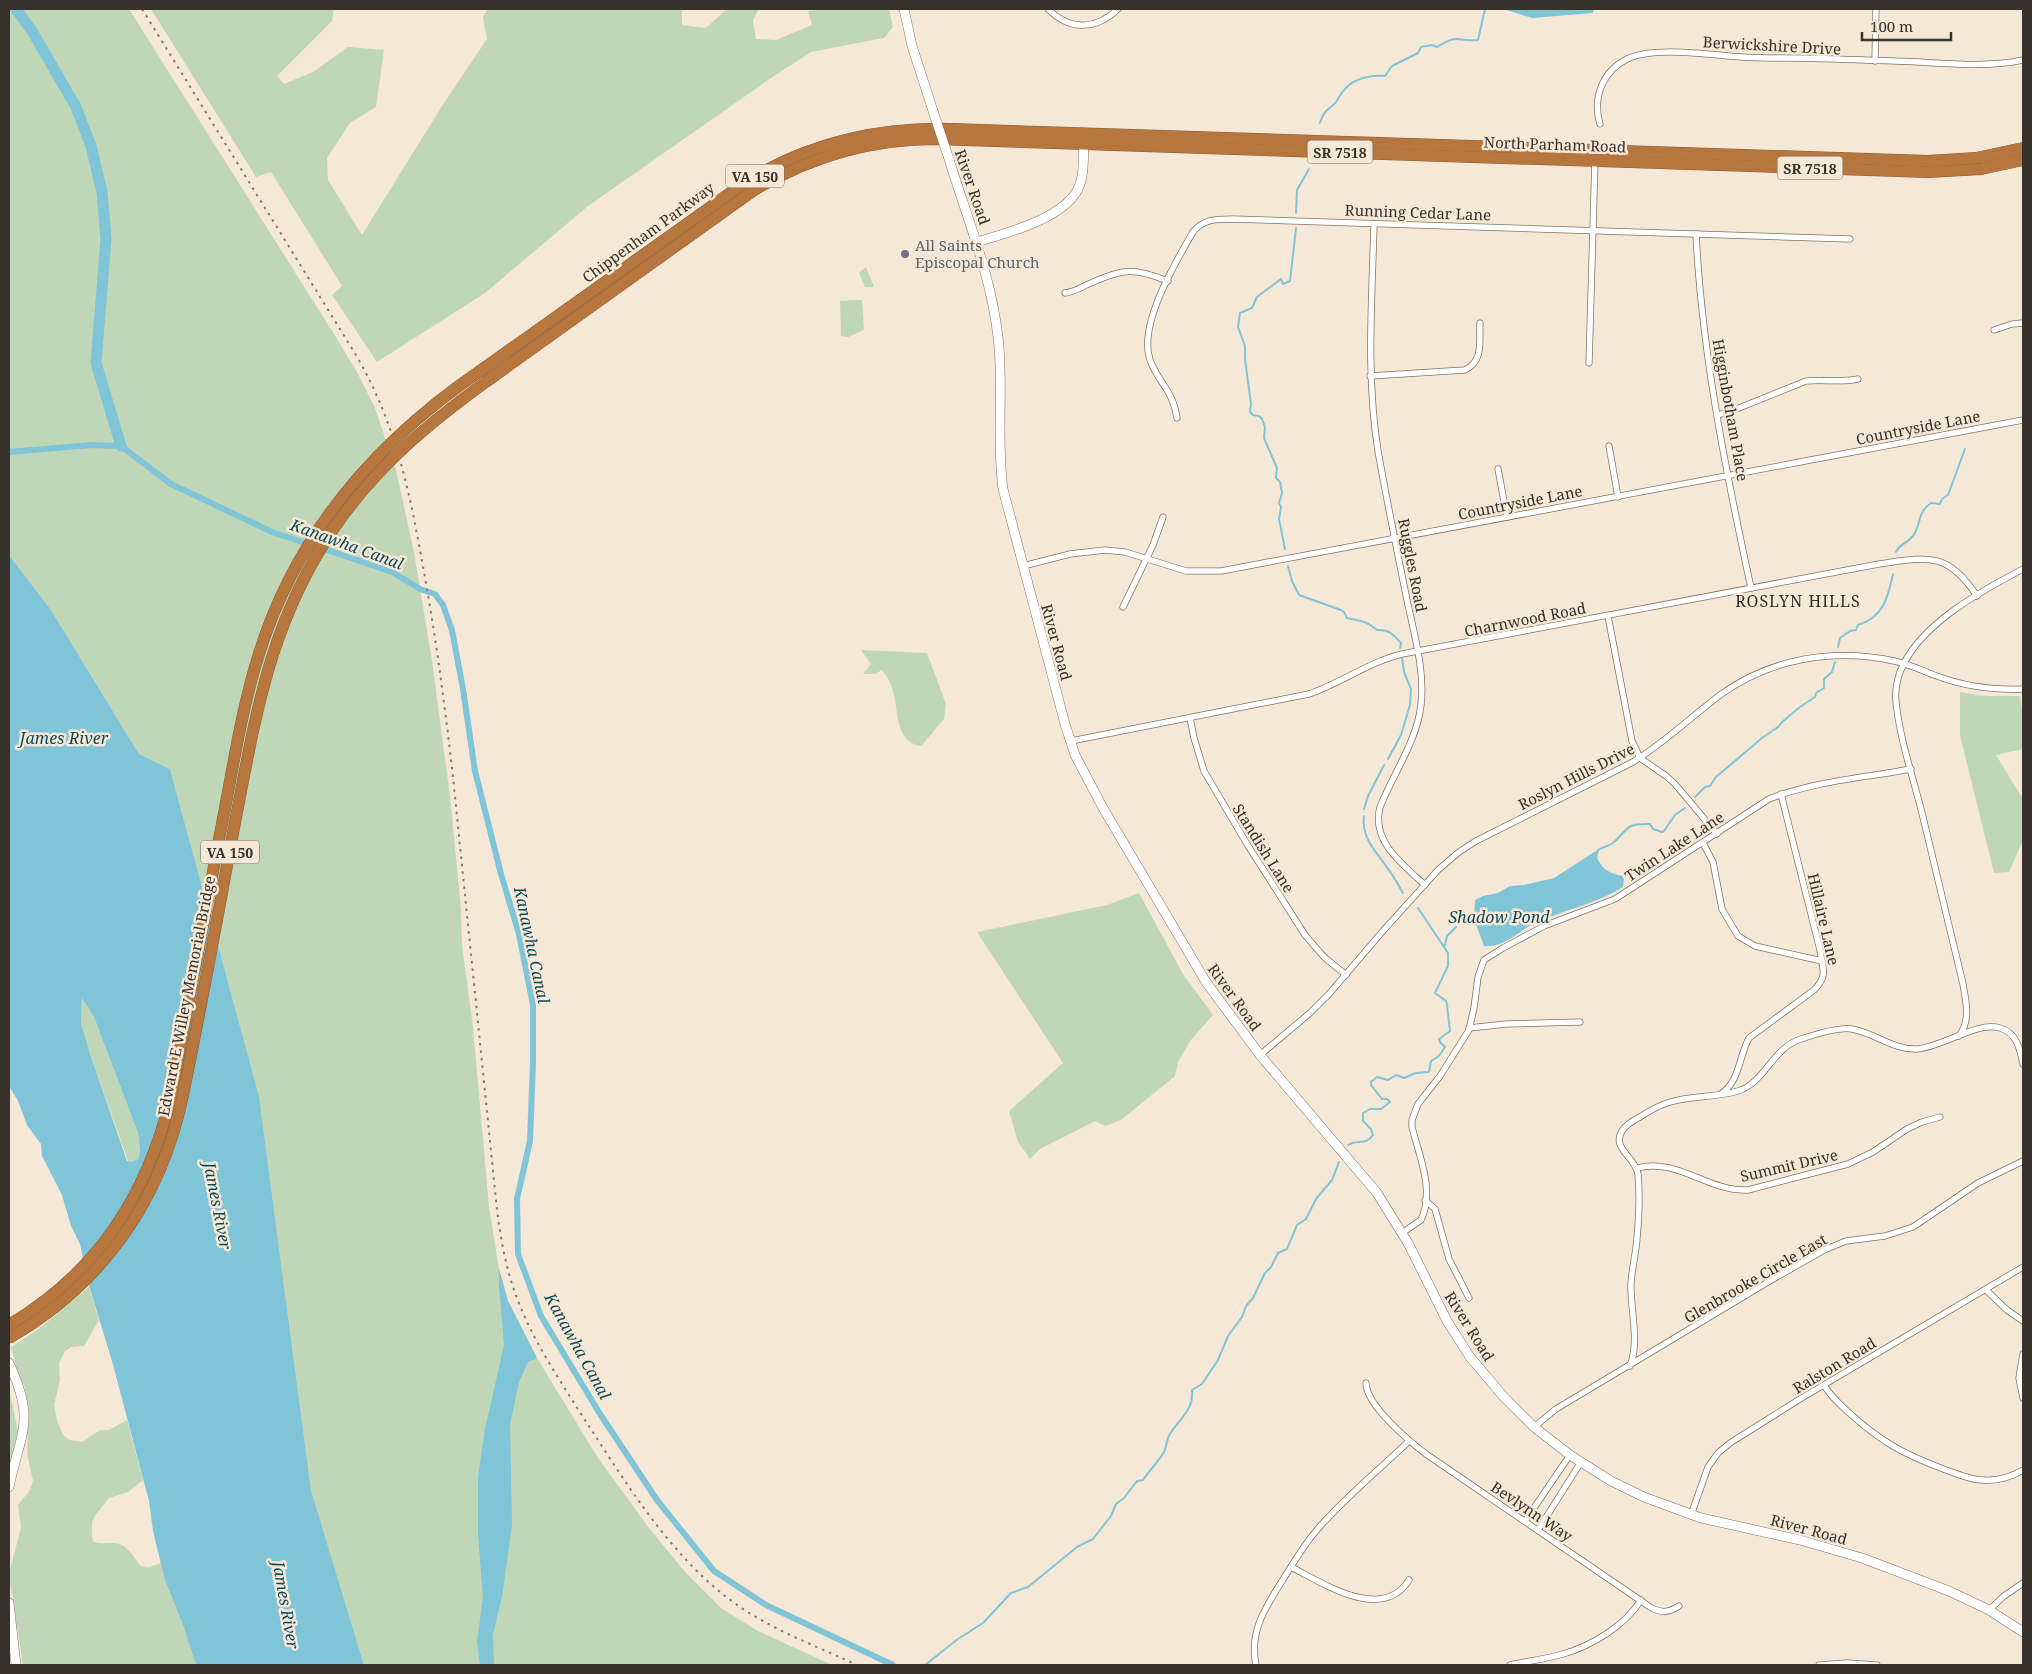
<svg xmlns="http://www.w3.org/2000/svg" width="2032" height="1674" font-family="'Noto Serif',serif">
	<rect width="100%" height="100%" fill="#f5e8d6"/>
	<g fill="#c0d7b7">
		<path d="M 9,9 L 129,9 L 334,334 L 358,374 L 375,408 L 396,470 L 414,552 L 432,661 L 450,796 L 461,909 L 462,945 L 473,1027 L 489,1207 L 499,1269 L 508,1301 L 537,1358 L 598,1458 L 649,1528 L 686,1573 L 721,1608 L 758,1631 L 832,1665 L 364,1665 L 311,1490 L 259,1096 L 170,769 L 139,754 L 51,610 L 9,555 Z"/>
		<path d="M 151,9 L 334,9 L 332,21 L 277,76 L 284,84 L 313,72 L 348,47 L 384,50 L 376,107 L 350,123 L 327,158 L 328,180 L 362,235 L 442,106 L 487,39 L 483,17 L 488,9 L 682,9 L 682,25 L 706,28 L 727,9 L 759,9 L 753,20 L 756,39 L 776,40 L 812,25 L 808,11 L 833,9 L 889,9 L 893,27 L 884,38 L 811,52 L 771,78 L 588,206 L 485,293 L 377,362 L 332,295 L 342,286 L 271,172 L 256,177 Z"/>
		<path d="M 866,267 L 874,287 L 865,287 L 859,273 Z"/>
		<path d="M 849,300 L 862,300 L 864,330 L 848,337 L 841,336 L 840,301 L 847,301 Z"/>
		<path d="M 861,650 L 927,653 L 946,704 L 944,719 L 921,746 C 894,742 899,710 893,691 C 891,683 887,676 882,670 L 875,674 L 863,674 L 871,664 Z"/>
		<path d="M 1960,692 L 1984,696 L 2020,696 L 2023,719 L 2023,749 L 1996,755 L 2023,799 L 2023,840 L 2009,872 L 1994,873 L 1960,735 Z"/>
		<path d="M 1139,893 L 1183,974 L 1213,1015 L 1190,1041 L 1178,1062 L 1175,1076 L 1121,1120 L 1105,1126 L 1095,1121 L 1040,1149 L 1030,1159 L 1018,1142 L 1009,1111 L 1063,1063 L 977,932 L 1107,905 Z"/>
		<path d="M 82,997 L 94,1017 L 138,1133 L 140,1151 L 138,1159 L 132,1162 L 128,1161 L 91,1057 L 81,1023 Z"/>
		<path d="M 89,1287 L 99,1320 L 84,1346 L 71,1347 L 65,1351 L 59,1363 L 60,1380 L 54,1405 L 57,1420 L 63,1435 L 70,1440 L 82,1442 L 100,1430 L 109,1430 L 127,1420 L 143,1480 L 128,1492 L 109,1498 L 96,1514 L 92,1522 L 92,1537 L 94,1542 C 103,1545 114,1541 122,1545 C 130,1549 135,1560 141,1566 L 149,1567 L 161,1563 L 165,1580 L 184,1628 L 196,1665 L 23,1665 L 9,1574 L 21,1527 L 18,1505 L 30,1490 L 33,1481 L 27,1454 L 29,1409 L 25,1388 L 16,1367 L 11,1347 L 36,1331 Z"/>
		<path d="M 9,1388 L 18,1432 L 9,1469 Z"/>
	</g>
	<g fill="#80c4d7" fill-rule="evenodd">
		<path d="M 1503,9 L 1594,9 L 1593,13 L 1532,18 Z"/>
		<path d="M 9,555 L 51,610 L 139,754 L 170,769 L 259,1096 L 311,1490 L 364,1665 L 196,1665 L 184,1628 L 165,1580 L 153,1531 L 149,1501 L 112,1361 L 87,1279 L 80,1244 L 71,1226 L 62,1195 L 42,1156 L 41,1144 L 27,1125 L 18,1101 L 9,1086 ZM 82,998 L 94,1017 L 138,1133 L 140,1151 L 138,1159 L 132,1162 L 127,1161 L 91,1057 L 81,1023 Z"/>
		<path d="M 1599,849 L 1597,858 C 1603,870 1609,873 1622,876 L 1624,879 L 1623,887 C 1596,904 1563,910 1533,924 C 1518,932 1503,948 1484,946 L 1474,919 L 1475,900 L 1483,896 L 1498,893 L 1510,886 L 1524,885 L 1554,878 Z"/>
		<path d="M 499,1269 L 508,1301 L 537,1358 L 528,1362 L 519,1382 L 510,1425 L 512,1525 L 502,1597 L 493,1634 L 494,1665 L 480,1665 L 477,1642 L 483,1597 L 478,1535 L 478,1477 L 485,1429 L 504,1345 L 499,1285 Z"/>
	</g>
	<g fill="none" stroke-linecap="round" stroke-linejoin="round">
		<g stroke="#80c4d7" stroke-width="2">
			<path d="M 1320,123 C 1325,108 1327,112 1336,102 C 1339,98 1341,93 1345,89 C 1354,78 1371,75 1385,76 L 1392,66 L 1418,53 L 1421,47 L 1432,45 L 1437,47 C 1460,33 1455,42 1478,40 L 1485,9"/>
			<path d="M 1296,213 L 1297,190 L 1309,169"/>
			<path d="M 1285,549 L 1279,519 L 1281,507 L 1279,503 L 1282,493 L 1280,482 L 1276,478 L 1277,468 L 1264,438 L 1265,427 L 1262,419 L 1259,416 L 1253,415 L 1250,412 L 1251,404 L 1245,359 L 1245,346 L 1238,327 L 1240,313 L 1252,308 L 1257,297 L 1281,279 L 1283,284 L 1290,281 L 1296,228"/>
			<path d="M 1896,552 C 1899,544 1906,544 1911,538 C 1922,528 1915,514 1931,503 L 1940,504 L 1942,499 L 1948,495 L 1965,449"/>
			<path d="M 1288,566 L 1292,581 L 1299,595 L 1341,610 L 1344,612 L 1347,618 C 1360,621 1365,620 1377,630 C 1389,629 1393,634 1401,643 L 1400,648"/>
			<path d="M 1838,647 L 1840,638 L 1850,631 L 1856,630 L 1858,625 C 1884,617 1888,597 1893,574"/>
			<path d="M 1388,759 L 1401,735 L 1410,705 L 1411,689 L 1404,672 L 1402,657"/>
			<path d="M 1695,797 L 1705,787 L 1710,786 L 1716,777 L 1762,738 L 1778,727 L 1782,722 L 1800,707 L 1815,697 L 1816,693 L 1824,688 L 1824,679 L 1832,672 L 1835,662"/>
			<path d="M 1364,809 L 1368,796 L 1384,765"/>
			<path d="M 1364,816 C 1361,839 1377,852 1388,869 C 1394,876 1398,885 1403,893"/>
			<path d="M 1598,850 C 1603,847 1609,846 1613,843 C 1629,829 1625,823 1650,824 L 1653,829 L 1662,832 L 1664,831 L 1675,815 L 1685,808"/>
			<path d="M 1460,923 L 1469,920"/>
			<path d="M 1445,945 L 1447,936 L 1456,927"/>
			<path d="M 1348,1145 C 1357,1139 1366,1146 1373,1135 L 1371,1129 L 1363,1121 L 1363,1113 L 1370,1109 L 1381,1109 L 1390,1102 L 1387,1099 L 1382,1099 L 1371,1085 L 1371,1082 L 1377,1077 L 1388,1080 L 1396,1075 L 1404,1078 L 1416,1073 L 1429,1072 L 1431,1061 L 1439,1056 L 1445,1047 L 1440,1042 L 1439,1039 L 1450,1031 L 1447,1005 L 1446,1001 L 1435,993 L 1448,966 L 1448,953 L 1418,908"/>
			<path d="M 925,1665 L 958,1639 L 983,1623 L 1011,1593 L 1028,1587 L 1077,1547 L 1093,1539 L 1111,1516 L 1116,1504 L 1124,1498 L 1137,1481 L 1143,1480 C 1150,1470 1158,1462 1164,1452 C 1167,1446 1166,1440 1170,1434 C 1180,1418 1194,1410 1192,1390 L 1202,1384 L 1218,1360 L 1228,1336 L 1242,1317 L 1246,1306 L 1253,1298 L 1265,1273 L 1271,1267 L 1278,1253 L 1287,1249 L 1297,1225 L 1306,1219 L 1316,1199 L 1332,1180 L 1339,1162"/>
		</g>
		<g stroke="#80c4d7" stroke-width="6">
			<path d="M 9,452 L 91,445 L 121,446 L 171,484 L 272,532 L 311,545"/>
			<path d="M 321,548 L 392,572 L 420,589 L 435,594 L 443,605 L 452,630 L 463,689 L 475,771 L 501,874 L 519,934 L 533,1005 L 533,1062 L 530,1141 L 517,1199 L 518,1254 L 541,1316 L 600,1414 L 657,1500 L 714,1571 L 766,1605 L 893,1665"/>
		</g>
		<path stroke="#80c4d7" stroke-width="11" d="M 16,9 L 32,31 L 76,107 L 91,146 L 102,192 L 106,239 L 96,363 L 121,446"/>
		<defs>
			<g id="street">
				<path d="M 1048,9 C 1070,31 1096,30 1118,9"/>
				<path d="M 1875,61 L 1876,9"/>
				<path d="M 1600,124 C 1592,97 1603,70 1629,58 C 1657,46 1712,55 1742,57 C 1756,58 1770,58 1784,58 C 1821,58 1858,60 1894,61 C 1938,62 1981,69 2023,60"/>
				<path d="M 1374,224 C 1372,300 1366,376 1378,451 C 1387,501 1397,551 1407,600 C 1414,634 1425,670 1421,705 C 1417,741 1393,774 1380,807 C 1371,841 1402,864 1425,885"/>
				<path d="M 1696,234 C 1702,354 1726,472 1751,588"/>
				<path d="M 1065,293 C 1075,292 1083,286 1091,283 C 1124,268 1135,268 1168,281"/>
				<path d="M 1994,330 L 2012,324 L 2023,323"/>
				<path d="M 1589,363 L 1595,160"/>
				<path d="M 1370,376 L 1465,370 C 1484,361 1479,341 1480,323"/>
				<path d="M 1718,415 L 1734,410 L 1806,381 C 1824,379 1840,383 1858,379"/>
				<path d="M 1177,418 C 1173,390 1159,384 1150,360 C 1138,325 1175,263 1193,232 C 1203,219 1217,219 1233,219 L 1850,239"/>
				<path d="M 1609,446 L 1618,497"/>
				<path d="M 1498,469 L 1507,517"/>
				<path d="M 1023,566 L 1070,554 L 1105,550 L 1125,552 L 1186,571 L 1221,571 L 2023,420"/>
				<path d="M 1123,607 L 1153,545 L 1163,517"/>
				<path d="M 1608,616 L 1632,741 L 1640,758 L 1666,776 L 1675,784 L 1717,834"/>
				<path d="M 1190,718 L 1194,738 L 1204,771 L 1247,844 L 1305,935 L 1324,957 L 1346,975"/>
				<path d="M 1071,741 L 1309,694 C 1341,683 1369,662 1402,654 L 1879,564 C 1928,557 1947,551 1977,596"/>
				<path d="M 1703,843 L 1713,862 L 1722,909 L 1738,936 L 1755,946 L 1822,961"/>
				<path d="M 1469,1028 L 1506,1024 L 1580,1022"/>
				<path d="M 1959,1036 C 1971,1020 1966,1002 1963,984 C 1949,927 1936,870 1922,813 C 1913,777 1900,740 1896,702 C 1895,693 1897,681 1900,672 C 1918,625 1981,591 2023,569"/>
				<path d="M 1260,1055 L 1310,1013 L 1329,994 L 1382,932 L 1438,870 L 1459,852 L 1476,841 L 1633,762 C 1664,743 1691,717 1720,695 C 1771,658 1834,648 1894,661 C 1909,664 1923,671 1937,676 C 1963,686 1995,690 2023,689"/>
				<path d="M 1721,1094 C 1740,1081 1739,1056 1749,1038 L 1814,990 C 1829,975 1822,968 1820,950 L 1781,794"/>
				<path d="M 1637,1168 C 1677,1157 1708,1192 1748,1190 L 1848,1164 L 1873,1152 L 1907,1129 L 1922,1122 L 1940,1117"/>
				<path d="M 1425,1200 L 1435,1209 L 1449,1259 L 1469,1298"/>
				<path d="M 1402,1233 L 1421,1220 C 1435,1190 1419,1156 1412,1127 L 1412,1120 L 1418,1104 L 1440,1076 L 1469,1030 L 1474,1008 L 1478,977 L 1484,960 L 1503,948 L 1544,926 L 1615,899 L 1769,799 C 1815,781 1863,778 1911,769"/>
				<path d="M 1986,1290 L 2007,1310 L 2023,1321"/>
				<path d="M 2023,1354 L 2019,1378 L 2023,1398"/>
				<path d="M 1630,1366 C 1640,1341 1630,1309 1631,1283 C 1632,1268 1636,1253 1637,1238 C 1639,1217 1640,1195 1638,1174 C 1636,1158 1611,1148 1622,1131 C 1626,1124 1634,1120 1640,1117 C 1649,1111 1658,1106 1667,1103 C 1690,1095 1715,1098 1738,1091 C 1766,1082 1772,1048 1801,1039 C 1813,1035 1840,1027 1852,1029 C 1875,1033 1893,1050 1917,1049 C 1944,1047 1976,1021 2000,1028 C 2017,1033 2020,1049 2023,1064"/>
				<path d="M 1366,1383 C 1366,1405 1409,1441 1426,1454 L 1650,1607 C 1661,1613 1668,1613 1679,1606"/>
				<path d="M 1824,1385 C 1830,1396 1839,1403 1847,1411 C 1881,1442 1903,1454 1946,1470 C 1958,1474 1970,1480 1983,1480 C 1997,1481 2011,1477 2023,1470"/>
				<path d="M 1534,1427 L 1556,1409 L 1768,1282 L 1824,1250 L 1846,1241 L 1885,1236 L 1913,1227 L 1978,1183 L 2023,1161"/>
				<path d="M 1691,1515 L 1708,1467 L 1718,1453 L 1730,1443 L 1800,1399 L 2023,1267"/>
				<path d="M 1525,1521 L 1570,1455"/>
				<path d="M 1538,1530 L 1581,1462"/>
				<path d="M 1291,1567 C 1323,1583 1382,1623 1409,1580"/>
				<path d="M 1989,1610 L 2004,1596 L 2023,1583"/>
				<path d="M 1256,1665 C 1249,1632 1265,1608 1282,1581 C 1293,1564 1303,1546 1316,1531 C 1343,1499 1379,1470 1409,1441"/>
				<path d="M 1510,1665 C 1528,1661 1546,1659 1563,1654 C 1591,1646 1625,1626 1641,1600"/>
				<path d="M 1819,1665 L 1847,1663 L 1877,1665"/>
			</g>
			<g id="secondary">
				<path d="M 904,9 L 912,46 L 934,114"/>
				<path d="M 949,159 C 967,218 991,275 998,337 C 1004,387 996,438 1003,489 L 1065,724 L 1075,755 L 1103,808 L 1206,982 L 1260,1055 L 1377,1193 L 1408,1243 L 1447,1321 L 1470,1357 L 1503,1396 L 1534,1427 L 1570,1455 L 1611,1481 L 1644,1497 L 1701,1518 L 1800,1540 L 1862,1558 L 1949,1591 L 1989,1610 L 2023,1632"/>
				<path d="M 977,242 C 1006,233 1063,219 1078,189 C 1085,175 1083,154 1084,139"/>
				<path d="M 9,1363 C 36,1422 21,1430 9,1487"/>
				<path d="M 9,1603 L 16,1665"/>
			</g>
			<g id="highway">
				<path d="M 480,371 L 750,179 C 813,142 879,127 951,129 L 1928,161 L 1976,158 L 2023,148"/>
				<path d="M 487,381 L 754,190 C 810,157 871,139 935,139 L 1928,172 L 1981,169 L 2023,160"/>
			</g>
		</defs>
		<use href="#street" stroke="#7f7363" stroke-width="7"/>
		<use href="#secondary" stroke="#7f7363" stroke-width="10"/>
		<use href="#highway" stroke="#895e37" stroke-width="12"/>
		<use href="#street" stroke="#fff" stroke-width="5.5"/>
		<use href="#secondary" stroke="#fff" stroke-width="9"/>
		<use href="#highway" stroke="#b6763e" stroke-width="11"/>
		<path stroke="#827a6f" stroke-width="2" stroke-dasharray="2.5 5" stroke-linecap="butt" d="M 142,9 L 356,355 C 399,429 411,500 426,583 C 440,664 450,745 458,826 C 471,954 484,1082 497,1210 C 501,1240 506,1270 517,1298 C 533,1341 559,1379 583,1417 C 624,1480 669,1554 729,1599 C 767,1628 814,1645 857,1665"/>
		<defs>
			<path id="secondary-bridge" d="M 934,114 L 949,159"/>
			<g id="highway-bridge">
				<path d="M 9,1325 C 98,1272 147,1196 171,1097 C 187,1009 204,922 220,834 C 232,775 240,715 258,657 C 295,535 376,442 480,371"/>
				<path d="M 9,1338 C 103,1284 161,1200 183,1095 C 201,1008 217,920 233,833 C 255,720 268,623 336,525 C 378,465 428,424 487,381"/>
			</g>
		</defs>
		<use href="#secondary-bridge" stroke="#7f7363" stroke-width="10" stroke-linecap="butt"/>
		<use href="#highway-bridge" stroke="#895e37" stroke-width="12" stroke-linecap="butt"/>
		<use href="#secondary-bridge" stroke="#fff" stroke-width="9"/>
		<use href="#highway-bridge" stroke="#b6763e" stroke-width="11"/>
	</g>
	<circle fill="#6b7280" stroke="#f5e8d6" stroke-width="2" cx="905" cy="254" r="5"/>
	<g text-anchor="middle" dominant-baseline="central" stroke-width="5" stroke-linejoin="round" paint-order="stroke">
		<g fill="#f5e8d6" stroke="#6f685e" stroke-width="1">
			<rect x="1307.5" y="140.5" width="65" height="23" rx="4"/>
			<rect x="1777.5" y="156.5" width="65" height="23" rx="4"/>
			<rect x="726" y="164.5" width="58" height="23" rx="4"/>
			<rect x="201" y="840.5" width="58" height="23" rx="4"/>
		</g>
		<g font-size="14" font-weight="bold" fill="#36312a">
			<text x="1340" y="152">SR 7518</text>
			<text x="1810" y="168">SR 7518</text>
			<text x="755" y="176">VA 150</text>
			<text x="230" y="852">VA 150</text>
		</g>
		<g font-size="15" fill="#36312a" stroke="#f5e8d6">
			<text transform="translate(1772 45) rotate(3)">Berwickshire Drive</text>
			<text transform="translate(1555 144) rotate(2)">North Parham Road</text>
			<text transform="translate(973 187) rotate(71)">River Road</text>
			<text transform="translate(1418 212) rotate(2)">Running Cedar Lane</text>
			<text transform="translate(648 232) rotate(-36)">Chippenham Parkway</text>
			<text transform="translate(1731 410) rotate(80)">Higginbotham Place</text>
			<text transform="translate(1918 427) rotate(-11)">Countryside Lane</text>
			<text transform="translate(1520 502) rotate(-11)">Countryside Lane</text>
			<text transform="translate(1413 565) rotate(79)">Ruggles Road</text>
			<text transform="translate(1525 619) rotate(-11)">Charnwood Road</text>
			<text transform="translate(1057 642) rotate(75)">River Road</text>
			<text transform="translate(1576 776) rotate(-27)">Roslyn Hills Drive</text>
			<text transform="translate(1674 846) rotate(-33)">Twin Lake Lane</text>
			<text transform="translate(1264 848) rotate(58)">Standish Lane</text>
			<text transform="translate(1824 919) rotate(77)">Hillaire Lane</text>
			<text transform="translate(186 996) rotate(-79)">Edward E Willey Memorial Bridge</text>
			<text transform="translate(1235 997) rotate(54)">River Road</text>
			<text transform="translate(1789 1165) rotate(-13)">Summit Drive</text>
			<text transform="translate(1755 1278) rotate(-30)">Glenbrooke Circle East</text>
			<text transform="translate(1470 1326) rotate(58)">River Road</text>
			<text transform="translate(1834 1365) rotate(-31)">Ralston Road</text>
			<text transform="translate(1532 1511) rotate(34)">Bevlynn Way</text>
			<text transform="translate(1809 1529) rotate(15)">River Road</text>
		</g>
		<g font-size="15" fill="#5b616d" stroke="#f5e8d6" text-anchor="start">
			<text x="915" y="245">All Saints<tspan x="915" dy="17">Episcopal Church</tspan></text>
		</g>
		<g font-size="16" font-style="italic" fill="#0c4957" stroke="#f5e8d6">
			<text transform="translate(347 544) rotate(20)">Kanawha Canal</text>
			<text x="64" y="738">James River</text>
			<text x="1499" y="917">Shadow Pond</text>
			<text transform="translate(532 945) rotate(78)">Kanawha Canal</text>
			<text transform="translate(218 1206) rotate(79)">James River</text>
			<text transform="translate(578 1346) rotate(61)">Kanawha Canal</text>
			<text transform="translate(286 1605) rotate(80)">James River</text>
		</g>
		<g font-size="16" letter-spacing="1" fill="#36312a" stroke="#f5e8d6">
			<text x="1798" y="601">ROSLYN HILLS</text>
		</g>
	</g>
	<rect width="2032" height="1674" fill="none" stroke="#36312a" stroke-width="20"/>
	<path d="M1862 32v8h89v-8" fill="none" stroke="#36312a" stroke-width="2.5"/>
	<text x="1870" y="32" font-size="15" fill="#36312a" stroke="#f5e8d6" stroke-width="4" paint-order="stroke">100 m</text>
</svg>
